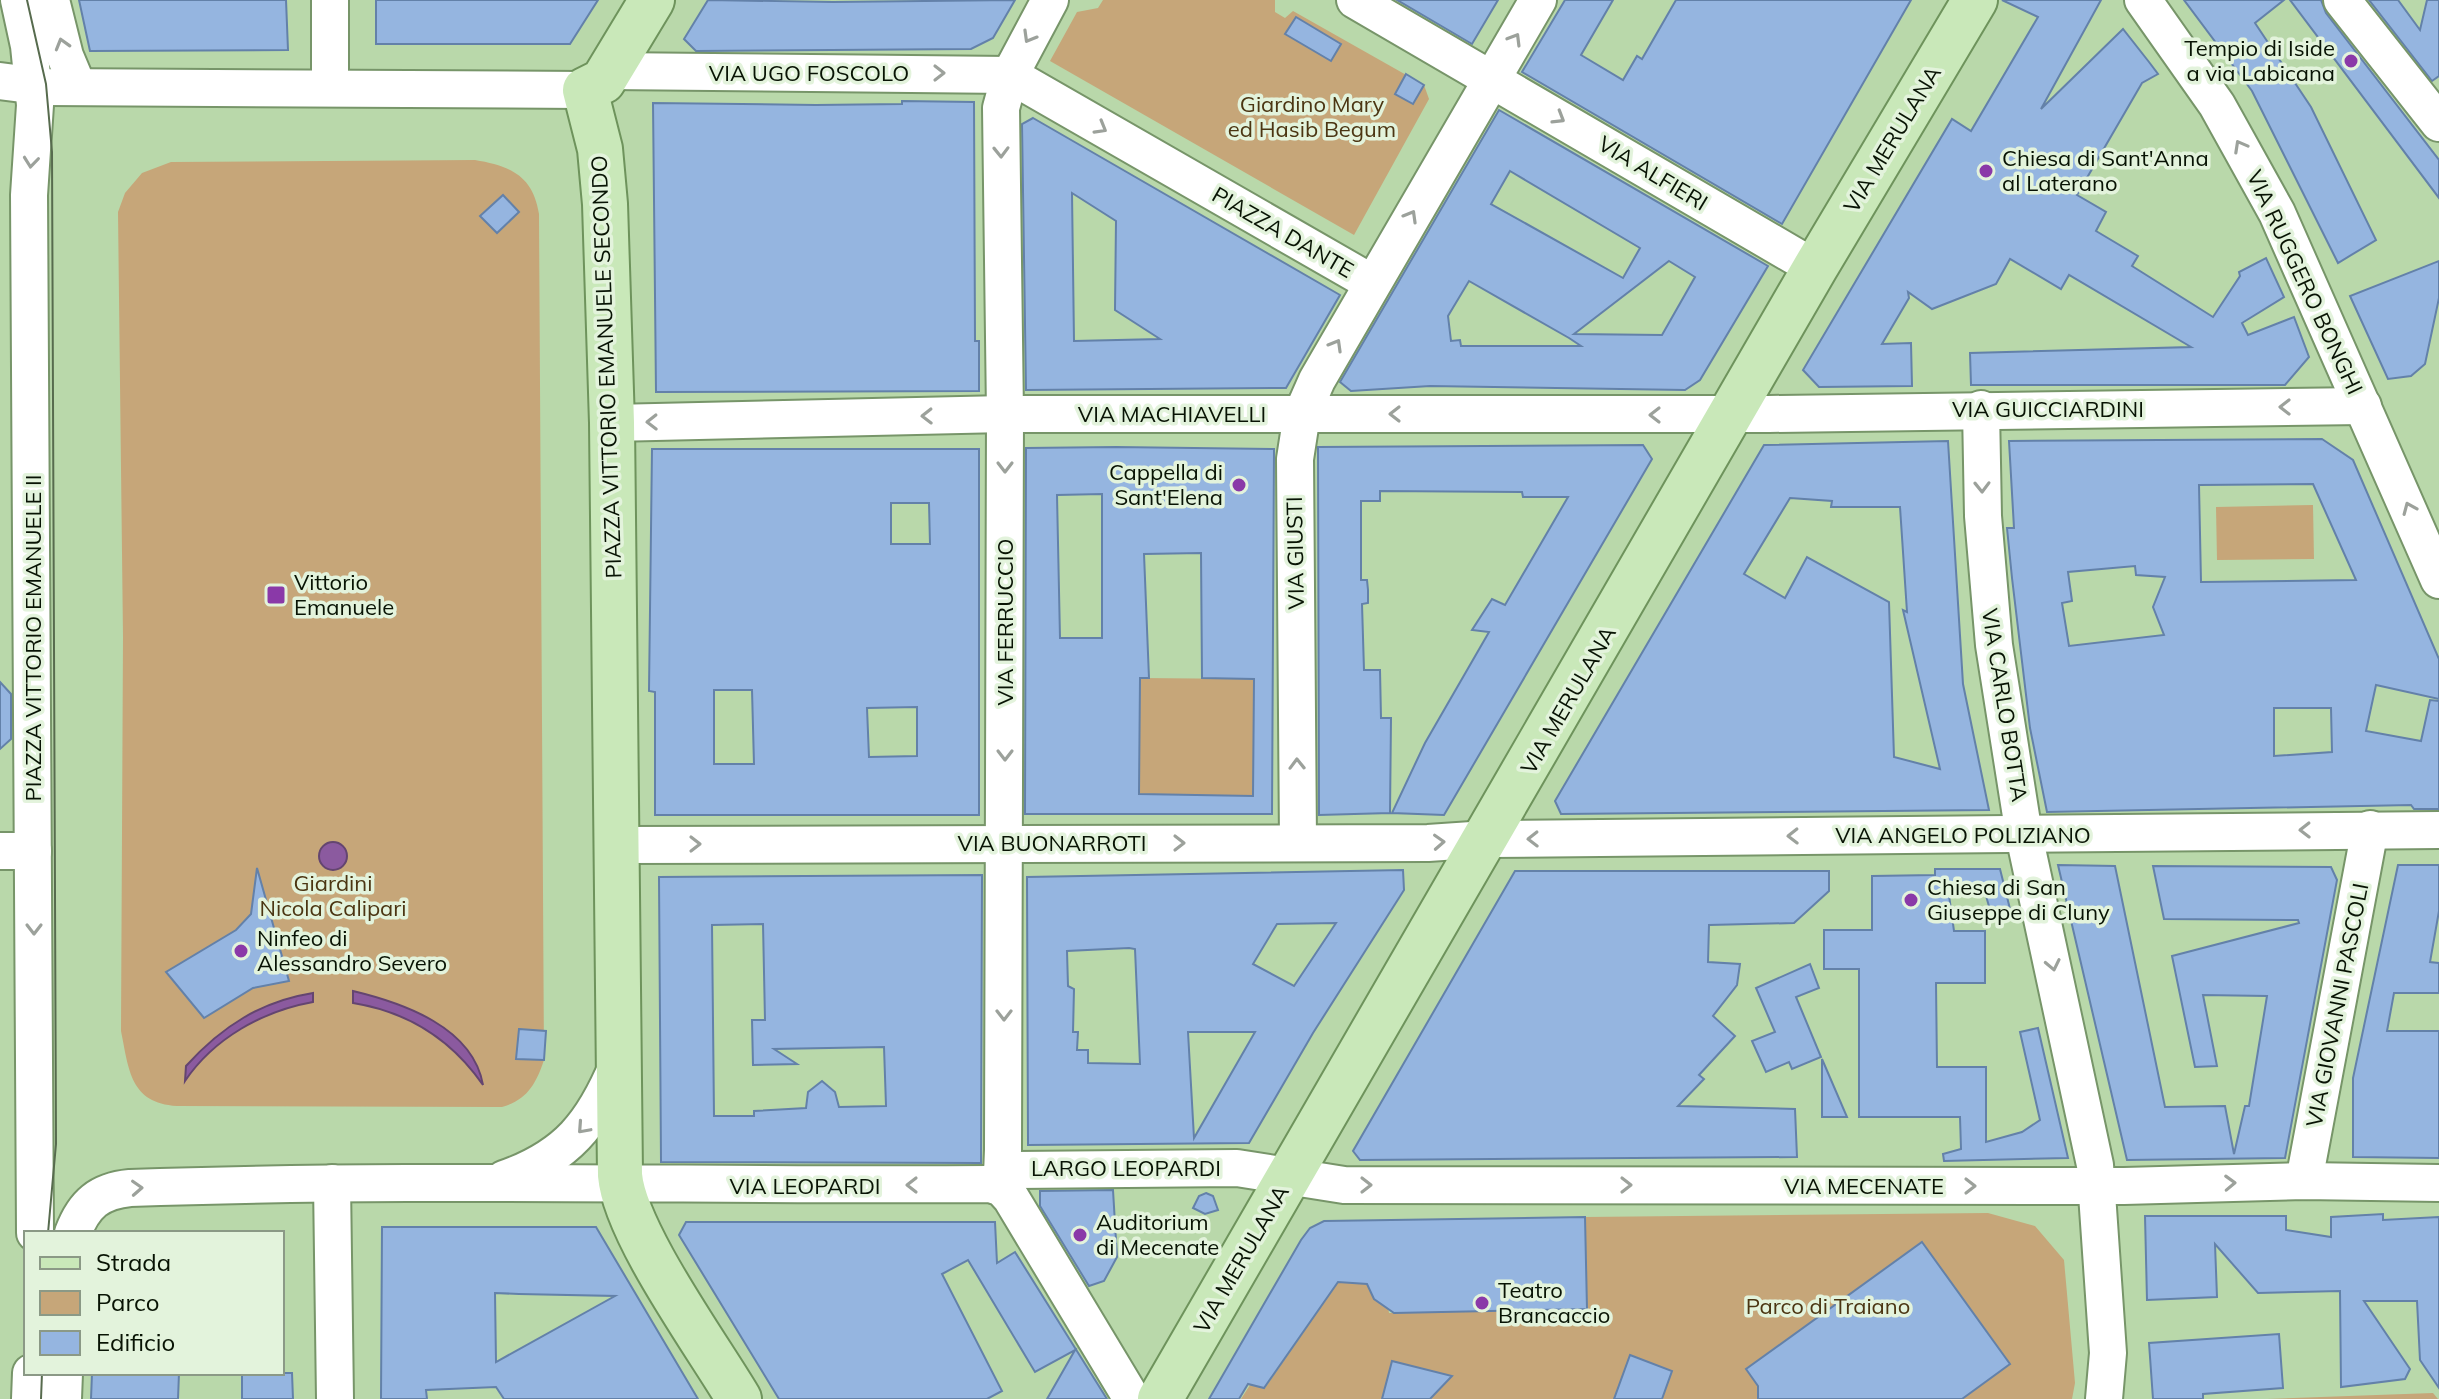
<svg xmlns="http://www.w3.org/2000/svg" width="2439" height="1399" font-family="Mulish,sans-serif">
	<rect width="100%" height="100%" fill="#b9d8aa"/>
	<g fill="#c6a679">
		<path d="M 1103,0 L 1275,0 L 1275,12 L 1285,18 L 1293,11 L 1424,85 L 1429,99 L 1354,235 L 1050,61 L 1077,12 L 1098,8 Z"/>
		<path d="M 475,160 C 511,166 533,176 539,214 L 544,1060 C 536,1084 527,1100 502,1107 L 177,1106 C 130,1103 129,1070 121,1031 L 123,637 L 118,212 L 125,193 L 142,173 L 171,162 Z"/>
		<path d="M 2313,505 L 2314,559 L 2217,560 L 2216,507 Z"/>
		<path d="M 1140,678 L 1254,679 L 1253,796 L 1139,794 Z"/>
		<path d="M 1988,1213 L 2035,1226 L 2064,1260 L 2075,1383 L 2072,1399 L 1241,1399 L 1250,1385 L 1265,1388 L 1338,1282 L 1371,1284 L 1374,1299 L 1388,1307 L 1389,1313 L 1587,1309 L 1585,1217 Z"/>
		<path d="M 2433,1393 L 2438,1399 L 2267,1399 Z"/>
	</g>
	<g fill="#8b5a9f" stroke="#644570" stroke-width="2">
		<circle cx="333" cy="856" r="14"/>
		<path d="M 353,991 C 403,1003 473,1027 483,1085 C 451,1039 409,1012 353,1003 Z"/>
		<path d="M 313,993 L 313,1002 C 263,1011 214,1038 185,1081 L 186,1066 C 222,1026 262,1001 313,993 Z"/>
	</g>
	<g fill="#95b5e0" stroke="#6381a9" stroke-width="2" fill-rule="evenodd">
		<path d="M 79,0 L 286,0 L 288,50 L 90,51 Z"/>
		<path d="M 376,0 L 598,0 L 570,44 L 376,44 Z"/>
		<path d="M 708,0 L 833,2 L 1015,0 L 993,38 L 971,49 L 696,51 L 684,39 Z"/>
		<path d="M 1397,0 L 1498,0 L 1472,44 Z"/>
		<path d="M 1565,0 L 1613,0 L 1581,55 L 1623,80 L 1637,56 L 1642,59 L 1676,0 L 1911,0 L 1782,224 L 1522,72 Z"/>
		<path d="M 2002,0 L 2101,0 L 2041,109 L 2123,29 L 2149,62 L 2158,74 L 2142,83 L 2077,195 L 2106,212 L 2096,231 L 2138,256 L 2132,266 L 2213,317 L 2240,276 L 2239,272 L 2266,258 L 2284,297 L 2242,323 L 2248,335 L 2294,317 L 2309,357 L 2285,385 L 1971,385 L 1970,353 L 2191,347 L 2069,275 L 2061,289 L 2010,259 L 1996,284 L 1932,309 L 1908,292 L 1909,298 L 1882,344 L 1911,343 L 1912,386 L 1819,387 L 1803,370 L 1952,119 L 1971,131 L 2038,17 Z"/>
		<path d="M 2184,0 L 2284,0 L 2255,23 L 2311,107 L 2376,240 L 2338,263 L 2252,91 Z"/>
		<path d="M 2290,0 L 2321,0 L 2326,13 L 2439,160 L 2439,198 Z"/>
		<path d="M 2369,0 L 2398,0 L 2420,30 L 2427,0 L 2439,0 L 2439,76 L 2432,81 Z"/>
		<path d="M 1296,17 L 1341,44 L 1331,61 L 1285,34 Z"/>
		<path d="M 1406,74 L 1424,85 L 1413,104 L 1395,94 Z"/>
		<path d="M 902,101 L 974,102 L 975,341 L 979,341 L 979,391 L 656,392 L 653,103 L 816,105 L 902,104 Z"/>
		<path d="M 1499,110 L 1768,266 L 1700,380 L 1685,390 L 1430,386 L 1351,391 L 1340,382 ZM 1510,171 L 1640,248 L 1623,278 L 1491,204 ZM 1669,261 L 1695,277 L 1662,335 L 1574,334 ZM 1469,281 L 1569,338 L 1581,346 L 1461,346 L 1460,340 L 1451,341 L 1448,316 Z"/>
		<path d="M 1033,118 L 1340,295 L 1286,388 L 1026,390 L 1022,124 ZM 1072,193 L 1116,221 L 1115,310 L 1160,339 L 1074,341 Z"/>
		<path d="M 503,195 L 519,212 L 497,233 L 480,216 Z"/>
		<path d="M 2439,261 L 2439,298 L 2425,364 L 2411,376 L 2388,379 L 2350,296 Z"/>
		<path d="M 2322,439 L 2353,460 L 2439,659 L 2439,699 L 2376,685 L 2366,731 L 2421,741 L 2430,700 L 2439,701 L 2439,809 L 2414,809 L 2411,805 L 2047,812 L 2030,728 L 2012,578 L 2007,528 L 2014,528 L 2009,441 ZM 2313,484 L 2356,580 L 2201,582 L 2199,485 ZM 2135,566 L 2136,575 L 2165,577 L 2153,607 L 2164,635 L 2069,646 L 2062,603 L 2072,601 L 2068,572 ZM 2274,708 L 2331,708 L 2332,752 L 2274,756 Z"/>
		<path d="M 1948,441 L 1963,684 L 1989,810 L 1561,814 L 1555,801 L 1764,445 ZM 1790,498 L 1832,501 L 1831,507 L 1900,507 L 1907,612 L 1903,610 L 1940,769 L 1894,757 L 1889,602 L 1807,557 L 1785,598 L 1744,574 Z"/>
		<path d="M 1643,445 L 1652,459 L 1444,815 L 1392,813 L 1425,743 L 1489,632 L 1472,630 L 1492,599 L 1505,605 L 1568,497 L 1523,497 L 1522,492 L 1380,491 L 1380,501 L 1361,501 L 1361,580 L 1367,580 L 1368,590 L 1368,603 L 1362,604 L 1364,670 L 1380,670 L 1381,718 L 1391,718 L 1390,813 L 1319,815 L 1318,447 Z"/>
		<path d="M 1116,447 L 1274,449 L 1272,814 L 1025,814 L 1026,448 ZM 1102,494 L 1102,638 L 1060,638 L 1057,495 ZM 1201,553 L 1202,678 L 1254,679 L 1253,796 L 1139,794 L 1140,678 L 1149,678 L 1144,554 Z"/>
		<path d="M 652,449 L 979,449 L 979,815 L 655,815 L 655,692 L 649,691 ZM 891,503 L 929,503 L 930,544 L 891,544 ZM 714,690 L 752,690 L 754,764 L 714,764 ZM 917,707 L 917,756 L 869,757 L 867,708 Z"/>
		<path d="M 0,682 L 11,694 L 11,739 L 0,749 Z"/>
		<path d="M 2058,865 L 2115,866 L 2165,1107 L 2225,1106 L 2234,1154 L 2245,1106 L 2249,1106 L 2267,996 L 2203,995 L 2217,1066 L 2195,1067 L 2172,956 L 2299,923 L 2298,920 L 2164,919 L 2153,866 L 2331,867 L 2337,880 L 2285,1158 L 2127,1160 Z"/>
		<path d="M 2398,865 L 2439,865 L 2439,911 L 2430,962 L 2439,963 L 2439,993 L 2394,993 L 2387,1031 L 2439,1031 L 2439,1158 L 2353,1157 L 2353,1078 Z"/>
		<path d="M 257,868 L 289,981 L 253,988 L 204,1018 L 166,972 L 236,930 L 251,914 Z"/>
		<path d="M 1935,869 L 2000,869 L 2012,917 L 1993,920 L 1984,889 L 1948,888 L 1954,931 L 1985,931 L 1985,983 L 1936,983 L 1937,1067 L 1986,1067 L 1986,1142 L 2022,1132 L 2040,1120 L 2020,1032 L 2038,1028 L 2068,1158 L 1944,1161 L 1943,1154 L 1961,1149 L 1960,1117 L 1859,1117 L 1859,969 L 1824,969 L 1824,930 L 1872,930 L 1872,876 L 1935,875 Z"/>
		<path d="M 1403,870 L 1404,890 L 1313,1033 L 1249,1143 L 1028,1145 L 1027,877 ZM 1336,923 L 1294,986 L 1253,964 L 1277,924 ZM 1129,948 L 1135,949 L 1140,1064 L 1088,1063 L 1088,1050 L 1077,1050 L 1078,1032 L 1073,1032 L 1074,989 L 1068,986 L 1067,951 ZM 1188,1032 L 1255,1032 L 1194,1138 Z"/>
		<path d="M 1515,871 L 1829,871 L 1829,891 L 1794,923 L 1709,925 L 1708,962 L 1740,964 L 1737,985 L 1713,1016 L 1735,1036 L 1699,1075 L 1704,1079 L 1678,1106 L 1795,1109 L 1797,1157 L 1360,1160 L 1353,1151 Z"/>
		<path d="M 982,875 L 981,1163 L 661,1162 L 659,877 ZM 763,924 L 765,1020 L 752,1020 L 753,1065 L 797,1064 L 774,1049 L 884,1047 L 886,1106 L 839,1107 L 835,1092 L 822,1081 L 808,1092 L 806,1108 L 754,1111 L 754,1116 L 714,1116 L 712,925 Z"/>
		<path d="M 1810,964 L 1819,988 L 1796,997 L 1821,1057 L 1792,1069 L 1789,1062 L 1766,1072 L 1752,1041 L 1775,1032 L 1756,988 Z"/>
		<path d="M 519,1029 L 546,1031 L 544,1060 L 516,1059 Z"/>
		<path d="M 1822,1059 L 1847,1117 L 1822,1117 Z"/>
		<path d="M 1113,1190 L 1117,1257 L 1104,1281 L 1089,1286 L 1040,1206 L 1040,1191 Z"/>
		<path d="M 1206,1193 L 1213,1196 L 1218,1210 L 1205,1214 L 1193,1208 L 1199,1196 Z"/>
		<path d="M 2383,1214 L 2383,1220 L 2439,1217 L 2439,1388 L 2420,1360 L 2417,1301 L 2364,1301 L 2410,1369 L 2405,1379 L 2341,1387 L 2340,1291 L 2258,1293 L 2215,1244 L 2217,1297 L 2147,1300 L 2145,1216 L 2286,1216 L 2286,1230 L 2331,1237 L 2331,1217 Z"/>
		<path d="M 1585,1217 L 1587,1309 L 1394,1313 L 1374,1299 L 1367,1284 L 1338,1282 L 1264,1388 L 1248,1384 L 1239,1399 L 1209,1399 L 1301,1240 L 1310,1228 L 1324,1221 Z"/>
		<path d="M 686,1222 L 995,1222 L 997,1263 L 1015,1252 L 1107,1399 L 1047,1399 L 1075,1350 L 1035,1372 L 968,1260 L 942,1274 L 1002,1391 L 987,1399 L 779,1399 L 679,1235 Z"/>
		<path d="M 382,1227 L 596,1227 L 698,1399 L 504,1399 L 496,1387 L 426,1390 L 427,1399 L 381,1399 ZM 495,1293 L 519,1294 L 615,1296 L 496,1362 Z"/>
		<path d="M 1922,1242 L 2010,1364 L 1962,1399 L 1758,1399 L 1758,1386 L 1746,1369 Z"/>
		<path d="M 2279,1334 L 2283,1388 L 2203,1394 L 2203,1399 L 2153,1399 L 2149,1343 Z"/>
		<path d="M 1630,1355 L 1672,1371 L 1662,1399 L 1614,1399 Z"/>
		<path d="M 1392,1361 L 1452,1376 L 1430,1399 L 1382,1399 Z"/>
		<path d="M 92,1373 L 179,1373 L 178,1399 L 91,1399 Z"/>
		<path d="M 242,1373 L 292,1373 L 293,1399 L 242,1399 Z"/>
	</g>
	<g fill="none" stroke-linecap="round" stroke-linejoin="round">
		<defs>
			<g id="minor">
				<path d="M 19,0 L 29,46 L 35,105 L 29,195 L 35,1233"/>
				<path d="M 51,0 L 65,56 L 78,87"/>
				<path d="M 330,0 L 330,86"/>
				<path d="M 1355,0 L 1815,268"/>
				<path d="M 2143,0 L 2217,105 L 2277,213 L 2439,580"/>
				<path d="M 2342,0 L 2439,123"/>
				<path d="M 609,71 L 1010,75 L 1372,283"/>
				<path d="M 0,81 L 46,87 L 585,90"/>
				<path d="M 1981,409 L 1983,516 L 1994,645 L 2024,835 L 2095,1165 L 2108,1353 L 2104,1399"/>
				<path d="M 612,423 L 1005,414 L 1769,414 L 2363,406"/>
				<path d="M 1298,842 L 1295,459 L 1302,414 L 1317,380 L 1538,0"/>
				<path d="M 617,845 L 1428,843 L 1487,839 L 2439,830"/>
				<path d="M 0,851 L 33,851"/>
				<path d="M 1003,1170 L 1237,1168 L 1344,1185 L 2124,1186 L 2304,1181 L 2439,1183"/>
				<path d="M 504,1179 C 567,1157 593,1124 618,1064"/>
				<path d="M 2304,1181 L 2370,829"/>
				<path d="M 332,1183 L 335,1399"/>
				<path d="M 990,1184 L 1002,1175 L 1003,1150 L 1005,414 L 1001,108 L 1010,75 L 1050,0"/>
				<path d="M 73,1233 C 84,1204 99,1191 130,1188 C 417,1178 704,1186 990,1184 L 1002,1188 L 1011,1198 L 1132,1399"/>
				<path d="M 30,1399 L 31,1373"/>
				<path d="M 63,1399 L 64,1373"/>
			</g>
			<g id="major">
				<path d="M 652,0 L 603,81 L 585,90 L 600,149 L 605,204 L 612,423 L 620,1175 C 625,1233 707,1345 739,1399"/>
				<path d="M 1160,1399 L 1815,268 L 1975,0"/>
			</g>
		</defs>
		<use href="#minor" stroke="#779569" stroke-width="40"/>
		<use href="#major" stroke="#6e935c" stroke-width="48"/>
		<use href="#minor" stroke="#fff" stroke-width="36"/>
		<use href="#major" stroke="#c9e8b9" stroke-width="44"/>
		<g stroke="#576b4e" stroke-width="2">
			<path d="M 27,0 L 46,84 L 52,152 L 56,1144 L 48,1233"/>
			<path d="M 41,1399 L 42,1373"/>
		</g>
	</g>
	<defs><path id="oneway-chevron" d="M-2-3.5L2.5 0L-2 3.5" fill="none" stroke-width="1.6" stroke-linecap="round" stroke-linejoin="round" transform="scale(2)"/></defs>
	<g stroke="#9ca19b">
		<use href="#oneway-chevron" transform="translate(1029 37) rotate(120)"/>
		<use href="#oneway-chevron" transform="translate(1515 39) rotate(-59)"/>
		<use href="#oneway-chevron" transform="translate(62 44) rotate(-106)"/>
		<use href="#oneway-chevron" transform="translate(939 73)"/>
		<use href="#oneway-chevron" transform="translate(1559 118) rotate(31)"/>
		<use href="#oneway-chevron" transform="translate(1101 128) rotate(30)"/>
		<use href="#oneway-chevron" transform="translate(2240 146) rotate(-119)"/>
		<use href="#oneway-chevron" transform="translate(1001 152) rotate(89)"/>
		<use href="#oneway-chevron" transform="translate(31 162) rotate(96)"/>
		<use href="#oneway-chevron" transform="translate(1411 216) rotate(-60)"/>
		<use href="#oneway-chevron" transform="translate(1336 345) rotate(-60)"/>
		<use href="#oneway-chevron" transform="translate(2285 407) rotate(180)"/>
		<use href="#oneway-chevron" transform="translate(1395 414) rotate(-180)"/>
		<use href="#oneway-chevron" transform="translate(1655 415) rotate(-180)"/>
		<use href="#oneway-chevron" transform="translate(927 416) rotate(179)"/>
		<use href="#oneway-chevron" transform="translate(652 422) rotate(179)"/>
		<use href="#oneway-chevron" transform="translate(1005 467) rotate(90)"/>
		<use href="#oneway-chevron" transform="translate(1982 487) rotate(89)"/>
		<use href="#oneway-chevron" transform="translate(2409 508) rotate(-113)"/>
		<use href="#oneway-chevron" transform="translate(1005 755) rotate(90)"/>
		<use href="#oneway-chevron" transform="translate(1297 764) rotate(-91)"/>
		<use href="#oneway-chevron" transform="translate(2305 830) rotate(179)"/>
		<use href="#oneway-chevron" transform="translate(1793 836) rotate(179)"/>
		<use href="#oneway-chevron" transform="translate(1533 839) rotate(179)"/>
		<use href="#oneway-chevron" transform="translate(1439 842) rotate(-3)"/>
		<use href="#oneway-chevron" transform="translate(1179 843)"/>
		<use href="#oneway-chevron" transform="translate(695 844)"/>
		<use href="#oneway-chevron" transform="translate(34 929) rotate(90)"/>
		<use href="#oneway-chevron" transform="translate(2053 965) rotate(78)"/>
		<use href="#oneway-chevron" transform="translate(1004 1015) rotate(90)"/>
		<use href="#oneway-chevron" transform="translate(583 1128) rotate(132)"/>
		<use href="#oneway-chevron" transform="translate(2230 1183) rotate(-2)"/>
		<use href="#oneway-chevron" transform="translate(912 1185) rotate(180)"/>
		<use href="#oneway-chevron" transform="translate(1366 1185)"/>
		<use href="#oneway-chevron" transform="translate(1626 1185)"/>
		<use href="#oneway-chevron" transform="translate(1970 1186)"/>
		<use href="#oneway-chevron" transform="translate(137 1188) rotate(-3)"/>
	</g>
	<g fill="#8a39a8" stroke="#e3f3dc" stroke-width="3">
		<circle cx="2351" cy="61" r="8"/>
		<circle cx="1986" cy="171" r="8"/>
		<circle cx="1239" cy="485" r="8"/>
		<rect x="266" y="585" width="20" height="20" rx="4"/>
		<circle cx="1911" cy="900" r="8"/>
		<circle cx="241" cy="951" r="8"/>
		<circle cx="1080" cy="1235" r="8"/>
		<circle cx="1482" cy="1303" r="8"/>
	</g>
	<g text-anchor="middle" dominant-baseline="central" stroke-width="7" stroke-linejoin="round" paint-order="stroke">
		<g font-size="22" fill="#081304" stroke="#e3f3dc" text-anchor="start">
			<text x="2335" y="48" text-anchor="end">Tempio di Iside<tspan x="2335" dy="25">a via Labicana</tspan></text>
			<text x="2002" y="158">Chiesa di Sant'Anna<tspan x="2002" dy="25">al Laterano</tspan></text>
			<text x="1223" y="472" text-anchor="end">Cappella di<tspan x="1223" dy="25">Sant'Elena</tspan></text>
			<text x="294" y="582">Vittorio<tspan x="294" dy="25">Emanuele</tspan></text>
			<text x="1927" y="887">Chiesa di San<tspan x="1927" dy="25">Giuseppe di Cluny</tspan></text>
			<text x="257" y="938">Ninfeo di<tspan x="257" dy="25">Alessandro Severo</tspan></text>
			<text x="1096" y="1222">Auditorium<tspan x="1096" dy="25">di Mecenate</tspan></text>
			<text x="1498" y="1290">Teatro<tspan x="1498" dy="25">Brancaccio</tspan></text>
		</g>
		<g font-size="22" fill="#081304" stroke="#e3f3dc">
			<text x="809" y="73">VIA UGO FOSCOLO</text>
			<text transform="translate(1892 139) rotate(-59)">VIA MERULANA</text>
			<text transform="translate(1653 173) rotate(31)">VIA ALFIERI</text>
			<text transform="translate(1283 232) rotate(30)">PIAZZA DANTE</text>
			<text transform="translate(2305 282) rotate(65)">VIA RUGGERO BONGHI</text>
			<text transform="translate(606 367) rotate(-92)">PIAZZA VITTORIO EMANUELE SECONDO</text>
			<text x="2048" y="409">VIA GUICCIARDINI</text>
			<text x="1172" y="414">VIA MACHIAVELLI</text>
			<text transform="translate(1295 553) rotate(-91)">VIA GIUSTI</text>
			<text transform="translate(1005 622) rotate(-90)">VIA FERRUCCIO</text>
			<text transform="translate(33 638) rotate(-90)">PIAZZA VITTORIO EMANUELE II</text>
			<text transform="translate(1568 700) rotate(-60)">VIA MERULANA</text>
			<text transform="translate(2005 705) rotate(81)">VIA CARLO BOTTA</text>
			<text x="1963" y="835">VIA ANGELO POLIZIANO</text>
			<text x="1052" y="843">VIA BUONARROTI</text>
			<text transform="translate(2337 1005) rotate(-79)">VIA GIOVANNI PASCOLI</text>
			<text x="1126" y="1168">LARGO LEOPARDI</text>
			<text x="805" y="1186">VIA LEOPARDI</text>
			<text x="1864" y="1186">VIA MECENATE</text>
			<text transform="translate(1241 1259) rotate(-60)">VIA MERULANA</text>
		</g>
		<g font-size="22" fill="#4b3512" stroke="#e3f3dc">
			<text x="1312" y="104">Giardino Mary<tspan x="1312" dy="25">ed Hasib Begum</tspan></text>
			<text x="333" y="883">Giardini<tspan x="333" dy="25">Nicola Calipari</tspan></text>
			<text x="1828" y="1306">Parco di Traiano</text>
		</g>
	</g>
	<rect x="24" y="1231" width="260" height="144" fill="#e3f3dc" stroke="#8b9986" stroke-width="2"/>
	<rect x="40" y="1257" width="40" height="12" fill="#c9e8b9" stroke="#8b9986" stroke-width="2"/>
	<text x="96" y="1271" font-size="24" fill="#081304">Strada</text>
	<rect x="40" y="1291" width="40" height="24" fill="#c6a679" stroke="#8b9986" stroke-width="2"/>
	<text x="96" y="1311" font-size="24" fill="#081304">Parco</text>
	<rect x="40" y="1331" width="40" height="24" fill="#95b5e0" stroke="#8b9986" stroke-width="2"/>
	<text x="96" y="1351" font-size="24" fill="#081304">Edificio</text>
</svg>
